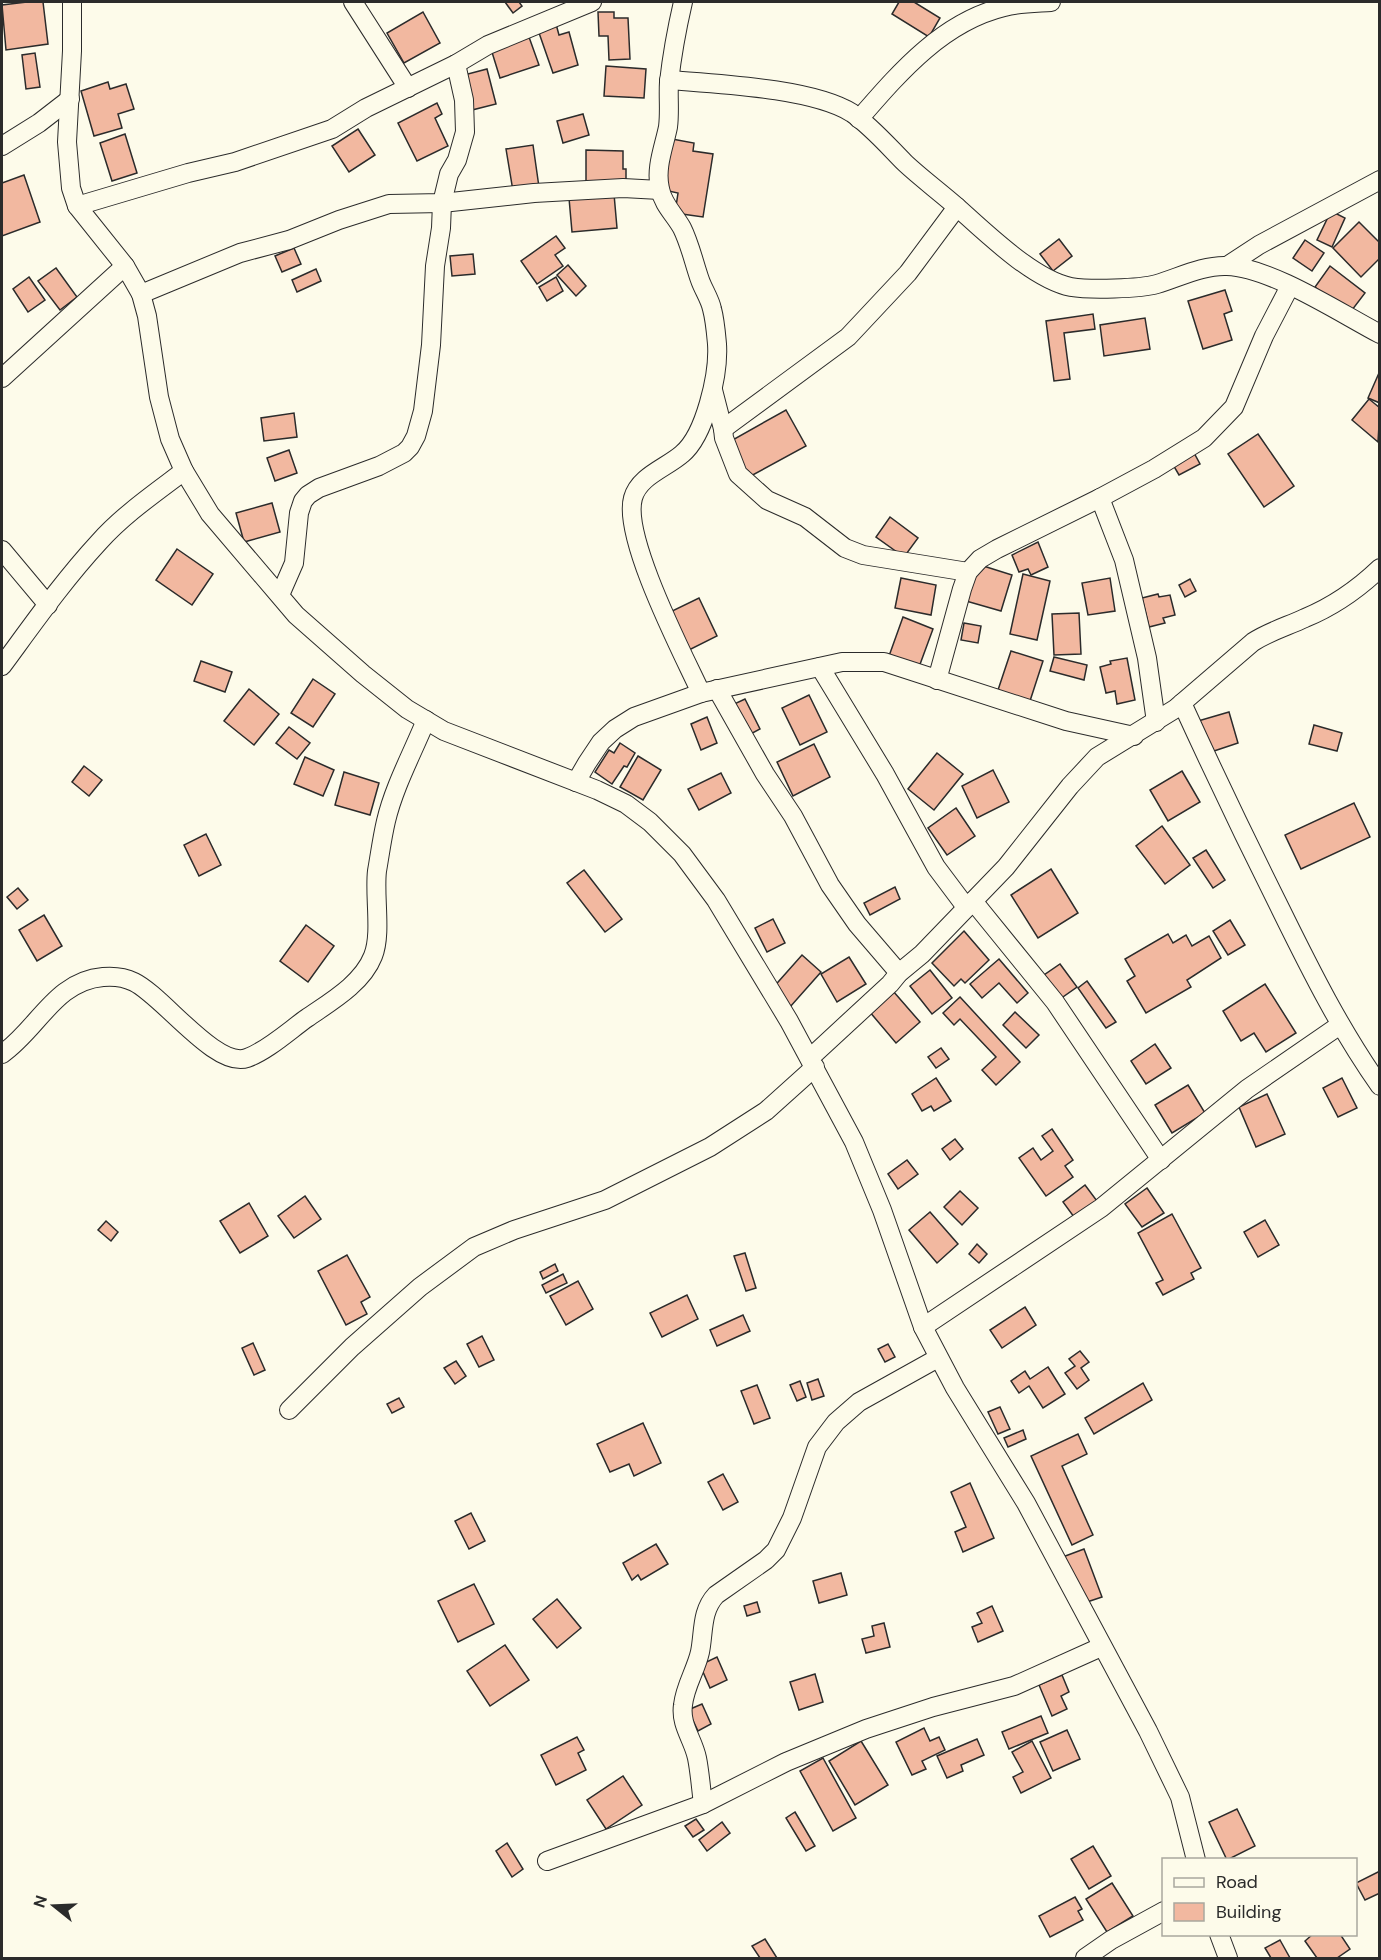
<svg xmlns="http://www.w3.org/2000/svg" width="1381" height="1960" font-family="'DM Sans',sans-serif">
	<rect width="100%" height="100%" fill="#fdfbea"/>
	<g fill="#f2b8a0" stroke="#2b2b2b" stroke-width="1.5">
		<path d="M 27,2 L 43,2 L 48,44 L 6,50 L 2,5 Z"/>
		<path d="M 505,2 L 519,2 L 522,6 L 513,13 Z"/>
		<path d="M 899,2 L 914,2 L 940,18 L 929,37 L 892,14 Z"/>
		<path d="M 423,12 L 440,43 L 404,63 L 387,33 Z"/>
		<path d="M 598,12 L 614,12 L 614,18 L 628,18 L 630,59 L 609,60 L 608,36 L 599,36 Z"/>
		<path d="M 556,24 L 559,35 L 569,32 L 578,65 L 553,73 L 538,30 Z"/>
		<path d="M 529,37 L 539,65 L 500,78 L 491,49 Z"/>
		<path d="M 35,53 L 40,87 L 26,89 L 22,55 Z"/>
		<path d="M 606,66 L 646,69 L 644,98 L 604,96 Z"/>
		<path d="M 487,69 L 496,104 L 472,110 L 464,75 Z"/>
		<path d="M 108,82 L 110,89 L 126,84 L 134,109 L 118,114 L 122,128 L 94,136 L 81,91 Z"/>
		<path d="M 437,103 L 442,114 L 435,118 L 448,146 L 417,161 L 398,123 Z"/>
		<path d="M 583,114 L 589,135 L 563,143 L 557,121 Z"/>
		<path d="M 358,129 L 375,155 L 349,172 L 332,146 Z"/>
		<path d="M 125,134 L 137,173 L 112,181 L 100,143 Z"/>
		<path d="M 672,139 L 694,143 L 693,151 L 713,154 L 703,217 L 675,213 L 678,193 L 664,190 Z"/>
		<path d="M 533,145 L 539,187 L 513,191 L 506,149 Z"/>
		<path d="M 586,150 L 623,151 L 623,169 L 626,169 L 626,184 L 586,183 Z"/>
		<path d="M 24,175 L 40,222 L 2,236 L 2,183 Z"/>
		<path d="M 614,194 L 617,228 L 572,232 L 569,198 Z"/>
		<path d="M 1331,211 L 1345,218 L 1332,247 L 1317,240 Z"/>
		<path d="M 1359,222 L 1380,243 L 1380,258 L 1361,277 L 1333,248 Z"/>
		<path d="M 556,236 L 565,248 L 555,255 L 563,266 L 537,284 L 521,261 Z"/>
		<path d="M 1059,239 L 1072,256 L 1053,271 L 1040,254 Z"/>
		<path d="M 1305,240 L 1324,253 L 1312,271 L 1293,258 Z"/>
		<path d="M 294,248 L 301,264 L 282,272 L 275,256 Z"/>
		<path d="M 473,254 L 475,274 L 452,276 L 450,256 Z"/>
		<path d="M 568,265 L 586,286 L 576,296 L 557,275 Z"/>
		<path d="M 1330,266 L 1365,293 L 1349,314 L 1315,287 Z"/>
		<path d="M 56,268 L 77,297 L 60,310 L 38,281 Z"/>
		<path d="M 316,269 L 321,281 L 297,292 L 292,280 Z"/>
		<path d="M 29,277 L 45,300 L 28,312 L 13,289 Z"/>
		<path d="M 556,277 L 563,291 L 547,301 L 539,287 Z"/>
		<path d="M 1225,290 L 1232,311 L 1224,314 L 1232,340 L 1203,349 L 1188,301 Z"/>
		<path d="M 1093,314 L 1095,329 L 1064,333 L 1070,379 L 1054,381 L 1046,321 Z"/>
		<path d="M 1145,318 L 1150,349 L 1104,356 L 1100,325 Z"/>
		<path d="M 1379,373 L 1380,373 L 1380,403 L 1368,398 Z"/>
		<path d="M 1369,399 L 1380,408 L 1378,442 L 1352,420 Z"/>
		<path d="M 786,410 L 806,446 L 749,477 L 729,442 Z"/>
		<path d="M 294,413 L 297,437 L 264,441 L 261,418 Z"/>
		<path d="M 1258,434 L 1294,486 L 1264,507 L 1228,454 Z"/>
		<path d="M 289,450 L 297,473 L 275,481 L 267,458 Z"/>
		<path d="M 1193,451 L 1200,464 L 1179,475 L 1172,463 Z"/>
		<path d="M 272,503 L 280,532 L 244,542 L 236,513 Z"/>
		<path d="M 890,517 L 918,538 L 904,557 L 876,537 Z"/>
		<path d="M 1038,542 L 1048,567 L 1031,575 L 1028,569 L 1019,572 L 1012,555 Z"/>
		<path d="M 177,549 L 213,574 L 192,605 L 156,580 Z"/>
		<path d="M 977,564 L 1012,575 L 1001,611 L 966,601 Z"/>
		<path d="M 1023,574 L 1050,581 L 1037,640 L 1010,634 Z"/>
		<path d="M 901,578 L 936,585 L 931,615 L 895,608 Z"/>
		<path d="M 1110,578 L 1115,611 L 1088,615 L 1082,583 Z"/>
		<path d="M 1190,579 L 1196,591 L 1185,597 L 1179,585 Z"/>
		<path d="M 1158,594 L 1159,597 L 1170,595 L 1175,615 L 1163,618 L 1165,623 L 1149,627 L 1142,598 Z"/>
		<path d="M 699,598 L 717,636 L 687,651 L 668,613 Z"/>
		<path d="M 1079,613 L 1081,654 L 1054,655 L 1052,614 Z"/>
		<path d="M 903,617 L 933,629 L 919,667 L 889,656 Z"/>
		<path d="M 964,623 L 981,626 L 978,643 L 961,640 Z"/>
		<path d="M 1011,651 L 1043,661 L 1029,704 L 997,693 Z"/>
		<path d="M 1054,657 L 1087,665 L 1084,680 L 1050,671 Z"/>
		<path d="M 1127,658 L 1135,700 L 1117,704 L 1115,691 L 1106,693 L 1100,667 L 1111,664 L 1110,661 Z"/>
		<path d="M 201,661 L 232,672 L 225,692 L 194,681 Z"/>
		<path d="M 313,679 L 335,694 L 313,727 L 291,713 Z"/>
		<path d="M 249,689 L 279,714 L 254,745 L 224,721 Z"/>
		<path d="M 809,695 L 827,732 L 800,745 L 782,708 Z"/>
		<path d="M 745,699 L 760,729 L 747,736 L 732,705 Z"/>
		<path d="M 1229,712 L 1238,743 L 1208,753 L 1198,721 Z"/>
		<path d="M 707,717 L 717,743 L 701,750 L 691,724 Z"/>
		<path d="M 1314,725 L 1342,733 L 1337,751 L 1309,744 Z"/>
		<path d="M 289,727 L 310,743 L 297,759 L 276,743 Z"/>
		<path d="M 620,743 L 635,753 L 627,767 L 624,766 L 612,784 L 595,772 L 609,750 L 614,753 Z"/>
		<path d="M 814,744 L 830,777 L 793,796 L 777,762 Z"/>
		<path d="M 937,753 L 963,774 L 934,810 L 908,789 Z"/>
		<path d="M 638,756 L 661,770 L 643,800 L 620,787 Z"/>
		<path d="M 305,757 L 334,770 L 323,796 L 294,784 Z"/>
		<path d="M 84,766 L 102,780 L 89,796 L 72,782 Z"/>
		<path d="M 993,770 L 1009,802 L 977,818 L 962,786 Z"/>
		<path d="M 1182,771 L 1200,802 L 1168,821 L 1150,790 Z"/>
		<path d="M 344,772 L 379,783 L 370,815 L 335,805 Z"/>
		<path d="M 721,773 L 731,793 L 699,810 L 688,789 Z"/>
		<path d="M 1354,803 L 1370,837 L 1301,869 L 1285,835 Z"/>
		<path d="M 956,808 L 975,836 L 947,855 L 928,828 Z"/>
		<path d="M 1162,826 L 1190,865 L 1165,884 L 1136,846 Z"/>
		<path d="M 206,834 L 221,865 L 199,876 L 184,845 Z"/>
		<path d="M 1206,850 L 1225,880 L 1213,888 L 1193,858 Z"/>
		<path d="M 1051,869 L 1078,913 L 1038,938 L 1011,895 Z"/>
		<path d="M 584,870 L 622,919 L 605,932 L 567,883 Z"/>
		<path d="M 895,887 L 900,899 L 870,915 L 864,903 Z"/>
		<path d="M 18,888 L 28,900 L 17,909 L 7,897 Z"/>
		<path d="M 44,915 L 62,946 L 37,961 L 19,930 Z"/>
		<path d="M 773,919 L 785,943 L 767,952 L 755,928 Z"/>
		<path d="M 1230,920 L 1245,945 L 1228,955 L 1213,931 Z"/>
		<path d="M 306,925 L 334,946 L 308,982 L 280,961 Z"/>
		<path d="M 964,931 L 989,960 L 965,983 L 961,979 L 954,986 L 932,963 Z"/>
		<path d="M 1168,934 L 1173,943 L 1186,935 L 1192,946 L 1209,936 L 1221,958 L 1187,980 L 1191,987 L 1146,1013 L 1127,981 L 1135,976 L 1125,959 Z"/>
		<path d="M 802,955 L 821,972 L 790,1007 L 771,990 Z"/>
		<path d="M 849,957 L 866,984 L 837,1002 L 821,974 Z"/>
		<path d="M 999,959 L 1028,993 L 1017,1003 L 999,983 L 982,998 L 970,984 Z"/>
		<path d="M 1060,964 L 1077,987 L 1060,999 L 1044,975 Z"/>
		<path d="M 930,970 L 952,998 L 932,1014 L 910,986 Z"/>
		<path d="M 1087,981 L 1116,1022 L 1106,1028 L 1078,988 Z"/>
		<path d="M 1265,984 L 1296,1033 L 1266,1052 L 1254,1033 L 1241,1041 L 1223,1011 Z"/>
		<path d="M 893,991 L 920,1022 L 896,1043 L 869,1011 Z"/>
		<path d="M 960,997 L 1020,1062 L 996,1085 L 982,1070 L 996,1057 L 960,1019 L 954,1025 L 943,1013 Z"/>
		<path d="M 1015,1012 L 1039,1035 L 1026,1048 L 1003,1025 Z"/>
		<path d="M 1155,1044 L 1171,1068 L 1146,1084 L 1131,1061 Z"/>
		<path d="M 941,1048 L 949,1059 L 936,1068 L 928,1057 Z"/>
		<path d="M 936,1078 L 951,1101 L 934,1111 L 931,1106 L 922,1111 L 912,1094 Z"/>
		<path d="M 1342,1078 L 1357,1108 L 1338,1117 L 1323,1088 Z"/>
		<path d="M 1188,1085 L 1205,1113 L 1172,1133 L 1155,1105 Z"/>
		<path d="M 1267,1094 L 1285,1134 L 1256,1147 L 1239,1107 Z"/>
		<path d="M 1052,1129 L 1073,1160 L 1065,1166 L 1073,1177 L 1046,1196 L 1019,1158 L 1033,1148 L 1041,1160 L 1053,1151 L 1042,1136 Z"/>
		<path d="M 955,1139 L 963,1149 L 950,1160 L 942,1149 Z"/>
		<path d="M 907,1160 L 918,1174 L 898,1189 L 888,1174 Z"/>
		<path d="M 1085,1185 L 1097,1201 L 1074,1217 L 1063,1202 Z"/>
		<path d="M 1147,1188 L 1164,1213 L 1142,1227 L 1125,1204 Z"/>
		<path d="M 960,1191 L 978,1208 L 962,1225 L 944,1207 Z"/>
		<path d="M 305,1196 L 321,1219 L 294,1238 L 278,1216 Z"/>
		<path d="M 249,1203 L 268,1236 L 240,1253 L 220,1221 Z"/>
		<path d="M 930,1212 L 958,1244 L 937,1263 L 909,1230 Z"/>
		<path d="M 1172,1214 L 1201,1268 L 1191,1273 L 1194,1279 L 1163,1295 L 1156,1283 L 1163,1280 L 1138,1233 Z"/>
		<path d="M 1265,1220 L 1279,1245 L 1258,1257 L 1244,1232 Z"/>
		<path d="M 106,1221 L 118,1232 L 111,1241 L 98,1230 Z"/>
		<path d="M 977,1244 L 987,1254 L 979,1263 L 969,1254 Z"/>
		<path d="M 745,1253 L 756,1288 L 746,1291 L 734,1256 Z"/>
		<path d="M 347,1255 L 370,1297 L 361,1302 L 367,1314 L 346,1325 L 318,1271 Z"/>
		<path d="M 555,1264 L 558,1271 L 543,1279 L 540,1272 Z"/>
		<path d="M 563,1274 L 567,1283 L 546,1293 L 542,1285 Z"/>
		<path d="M 578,1281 L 593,1309 L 566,1325 L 550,1296 Z"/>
		<path d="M 687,1295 L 698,1319 L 662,1337 L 650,1313 Z"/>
		<path d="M 1025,1307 L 1036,1325 L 1002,1348 L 990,1330 Z"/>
		<path d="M 743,1315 L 750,1331 L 717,1346 L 710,1330 Z"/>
		<path d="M 482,1336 L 494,1360 L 479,1367 L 467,1344 Z"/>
		<path d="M 253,1343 L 265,1370 L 254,1375 L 242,1348 Z"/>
		<path d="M 888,1344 L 895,1357 L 885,1362 L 878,1349 Z"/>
		<path d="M 1080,1351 L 1089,1362 L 1081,1368 L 1089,1380 L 1077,1389 L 1065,1373 L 1075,1366 L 1069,1359 Z"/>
		<path d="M 456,1361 L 466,1376 L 455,1384 L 444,1368 Z"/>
		<path d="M 1048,1367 L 1065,1394 L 1043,1408 L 1029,1386 L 1019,1393 L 1011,1381 L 1025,1371 L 1030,1379 Z"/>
		<path d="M 818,1379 L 824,1396 L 812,1400 L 807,1383 Z"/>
		<path d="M 800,1381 L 806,1397 L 797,1401 L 790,1385 Z"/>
		<path d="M 1143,1383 L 1152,1400 L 1094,1434 L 1085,1418 Z"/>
		<path d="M 757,1385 L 770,1418 L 754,1424 L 741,1391 Z"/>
		<path d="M 399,1398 L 404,1407 L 392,1413 L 387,1404 Z"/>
		<path d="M 1000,1407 L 1010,1429 L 998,1434 L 988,1412 Z"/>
		<path d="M 643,1423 L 661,1463 L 634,1476 L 629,1464 L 610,1472 L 597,1444 Z"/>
		<path d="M 1023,1430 L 1026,1439 L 1008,1447 L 1004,1438 Z"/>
		<path d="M 1078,1434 L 1087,1454 L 1062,1466 L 1093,1535 L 1072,1545 L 1031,1456 Z"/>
		<path d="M 723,1474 L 738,1502 L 723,1510 L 708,1482 Z"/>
		<path d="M 970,1483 L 994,1538 L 963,1552 L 955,1532 L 966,1527 L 951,1492 Z"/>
		<path d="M 471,1513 L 485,1541 L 469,1549 L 455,1521 Z"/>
		<path d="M 656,1544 L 668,1564 L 641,1580 L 638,1575 L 632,1580 L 623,1563 Z"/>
		<path d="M 1084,1549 L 1102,1597 L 1078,1605 L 1060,1558 Z"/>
		<path d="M 841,1573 L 847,1595 L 819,1603 L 813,1581 Z"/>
		<path d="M 474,1584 L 494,1624 L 458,1642 L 438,1601 Z"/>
		<path d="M 557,1599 L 581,1628 L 557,1648 L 533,1619 Z"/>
		<path d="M 757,1602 L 760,1612 L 747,1616 L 744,1606 Z"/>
		<path d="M 992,1606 L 1003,1631 L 978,1642 L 972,1627 L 982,1623 L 977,1613 Z"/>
		<path d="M 884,1623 L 890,1647 L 866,1653 L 862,1639 L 874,1636 L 872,1626 Z"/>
		<path d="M 505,1645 L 529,1680 L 490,1706 L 467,1671 Z"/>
		<path d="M 717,1657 L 727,1680 L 710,1688 L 700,1665 Z"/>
		<path d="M 815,1674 L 823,1702 L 799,1710 L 790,1682 Z"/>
		<path d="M 1062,1675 L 1069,1692 L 1061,1696 L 1067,1709 L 1052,1716 L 1039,1685 Z"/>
		<path d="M 702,1704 L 711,1724 L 698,1731 L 688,1710 Z"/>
		<path d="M 1041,1716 L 1048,1733 L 1009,1749 L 1002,1732 Z"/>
		<path d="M 924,1728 L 930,1741 L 939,1737 L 945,1750 L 922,1761 L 926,1769 L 912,1775 L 896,1742 Z"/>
		<path d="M 1067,1730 L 1080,1759 L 1053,1771 L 1040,1742 Z"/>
		<path d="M 577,1737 L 584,1750 L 578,1753 L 586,1770 L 556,1785 L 541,1755 Z"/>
		<path d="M 977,1739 L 984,1755 L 961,1765 L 963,1771 L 947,1778 L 937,1756 Z"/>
		<path d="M 861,1741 L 888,1785 L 855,1805 L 829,1761 Z"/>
		<path d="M 1032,1741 L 1051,1778 L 1021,1793 L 1013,1777 L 1023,1772 L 1012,1752 Z"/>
		<path d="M 823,1758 L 856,1818 L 833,1831 L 800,1771 Z"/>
		<path d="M 623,1776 L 642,1805 L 606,1829 L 587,1800 Z"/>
		<path d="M 1237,1809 L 1255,1846 L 1227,1860 L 1209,1822 Z"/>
		<path d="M 795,1812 L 815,1846 L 806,1851 L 786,1818 Z"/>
		<path d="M 696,1819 L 704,1830 L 693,1837 L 685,1826 Z"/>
		<path d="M 722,1822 L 730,1833 L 707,1851 L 699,1840 Z"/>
		<path d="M 507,1843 L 523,1869 L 512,1877 L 496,1851 Z"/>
		<path d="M 1093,1846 L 1111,1876 L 1089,1889 L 1071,1859 Z"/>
		<path d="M 1380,1871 L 1380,1893 L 1365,1900 L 1356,1883 Z"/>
		<path d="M 1112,1883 L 1133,1916 L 1107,1932 L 1086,1899 Z"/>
		<path d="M 1075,1897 L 1082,1909 L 1078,1911 L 1083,1920 L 1050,1937 L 1039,1916 Z"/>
		<path d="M 1313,1934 L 1340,1934 L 1350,1949 L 1337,1958 L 1317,1958 L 1305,1941 Z"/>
		<path d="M 765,1939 L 777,1958 L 760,1958 L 752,1946 Z"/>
		<path d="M 1280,1940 L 1290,1958 L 1271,1958 L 1265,1948 Z"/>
	</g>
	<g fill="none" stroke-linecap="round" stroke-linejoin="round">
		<defs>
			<g id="minor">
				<path d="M 72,2 L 72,51 L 67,142 L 71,188 L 77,206 L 125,266 L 141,294 L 147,316 L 159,397 L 170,439 L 184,471 L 210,514 L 296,615 L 363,674 L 407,709 L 444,731 L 597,790 L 626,804 L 650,822 L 682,854 L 716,900 L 789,1021 L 854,1142 L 882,1210 L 923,1327 L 955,1388 L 1026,1503 L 1148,1731 L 1180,1797 L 1196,1860"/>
				<path d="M 353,2 L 408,88"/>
				<path d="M 683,2 C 677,28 672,55 669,82 C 668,97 670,112 668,127 C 664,147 655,168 660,189 C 663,205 675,215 682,228 C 690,244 694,263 700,280 C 703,289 710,299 712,309 C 715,320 716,333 717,344 C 719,374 705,435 682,454 C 666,468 639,476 633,498 C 622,537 683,654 701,693"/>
				<path d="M 669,80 C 717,84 812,88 852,113 C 872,127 888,146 905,163 C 921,178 940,192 957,207 C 985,232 1034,280 1071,287 C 1089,290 1140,289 1157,284 C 1180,277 1203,265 1227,266 C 1270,267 1340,313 1380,334"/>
				<path d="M 859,119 C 899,73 942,22 1004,7 C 1019,3 1036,3 1051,2"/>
				<path d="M 2,146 L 39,123 L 70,99"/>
				<path d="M 77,206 L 188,173 L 235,162 L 332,129 L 366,108 L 456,64 L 488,45 L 592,2"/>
				<path d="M 1227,266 L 1259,245 L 1380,180"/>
				<path d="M 141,294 L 240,253 L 289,240 L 339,220 L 389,204 L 442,203 L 534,193 L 623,188 L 660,190"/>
				<path d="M 2,378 L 125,266"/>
				<path d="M 713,390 L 723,429 L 724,438 L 738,474 L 767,500 L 805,517 L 845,548 L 863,555 L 968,572"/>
				<path d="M 723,429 L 848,337 L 908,273 L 957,207"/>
				<path d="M 1100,498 L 1124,560 L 1147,658 L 1156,722"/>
				<path d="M 2,550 L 48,605"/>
				<path d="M 280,595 L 294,563 L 299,513 L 303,501 L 308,495 L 319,488 L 379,466 L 404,453 L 410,447 L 416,436 L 423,411 L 431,345 L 435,266 L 441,228 L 442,203 L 449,174 L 457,160 L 465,132 L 464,100 L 456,64"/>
				<path d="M 2,666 C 33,624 63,581 99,542 C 123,515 155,493 184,471"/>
				<path d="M 820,667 L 885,774 L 936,867 L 966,907"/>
				<path d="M 937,680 L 962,589 L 968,572 L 980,559 L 997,549 L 1100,498 L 1154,469 L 1204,438 L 1234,407 L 1264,336 L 1290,286"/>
				<path d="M 717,689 L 765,774 L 793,816 L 830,885 L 857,924 L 899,973"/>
				<path d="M 1182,703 C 1214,773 1247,842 1281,910 C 1311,971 1341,1031 1380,1086"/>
				<path d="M 576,782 L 587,763 L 601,742 L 615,729 L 634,717 L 701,693 L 842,662 L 884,662 L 1066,721 L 1134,736"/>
				<path d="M 973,901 L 1055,1002 L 1161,1160"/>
				<path d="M 2,1054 C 38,1029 55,981 103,977 C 114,976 124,977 134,982 C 163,996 216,1069 247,1058 C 267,1051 290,1030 307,1018 C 330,1002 362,984 373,956 C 382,934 374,896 377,871 C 380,854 382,838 386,821 C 394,787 412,754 426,720"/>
				<path d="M 810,1058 L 890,984 L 899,973 L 922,954 L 1006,867 L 1070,786 L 1097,757 L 1175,709 L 1253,642 C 1270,631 1288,626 1305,618 C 1334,606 1357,590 1380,568"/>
				<path d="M 923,1327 L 1101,1208 L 1247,1089 L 1340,1025"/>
				<path d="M 289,1410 L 352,1347 L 420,1287 L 474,1247 L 514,1230 L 605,1200 L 710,1147 L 766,1111 L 815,1067"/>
				<path d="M 703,1804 C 701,1789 700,1773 697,1758 C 693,1739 680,1725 683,1705 C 685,1686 696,1670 700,1652 C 704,1632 701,1611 716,1595 L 766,1560 L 776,1550 L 792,1518 L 817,1447 L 836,1422 L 859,1402 L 938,1358"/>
				<path d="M 547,1861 L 703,1804 L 786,1762 L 866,1729 L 933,1707 L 1014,1686 L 1101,1647"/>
				<path d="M 1219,1934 L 1228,1958"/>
				<path d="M 1085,1958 L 1111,1940 L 1164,1911"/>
			</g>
		</defs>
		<use href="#minor" stroke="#2b2b2b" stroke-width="20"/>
		<use href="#minor" stroke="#fdfbea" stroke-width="18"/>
	</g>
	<rect width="1381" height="1960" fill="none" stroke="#2b2b2b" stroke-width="6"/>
	<rect x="1162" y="1858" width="195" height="78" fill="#fdfbea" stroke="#a9a89e" stroke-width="1.5"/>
	<rect x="1174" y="1878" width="30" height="9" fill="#fdfbea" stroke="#a9a89e" stroke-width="1.5"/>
	<text x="1216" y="1888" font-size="18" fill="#2b2b2b">Road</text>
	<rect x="1174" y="1903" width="30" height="18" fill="#f2b8a0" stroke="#a9a89e" stroke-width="1.5"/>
	<text x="1216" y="1918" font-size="18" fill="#2b2b2b">Building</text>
	<g transform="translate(54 1906) rotate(288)" stroke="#fdfbea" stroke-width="4.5" paint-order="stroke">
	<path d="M0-4.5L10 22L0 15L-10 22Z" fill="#2b2b2b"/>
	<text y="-9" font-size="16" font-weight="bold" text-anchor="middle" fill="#2b2b2b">N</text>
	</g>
</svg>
